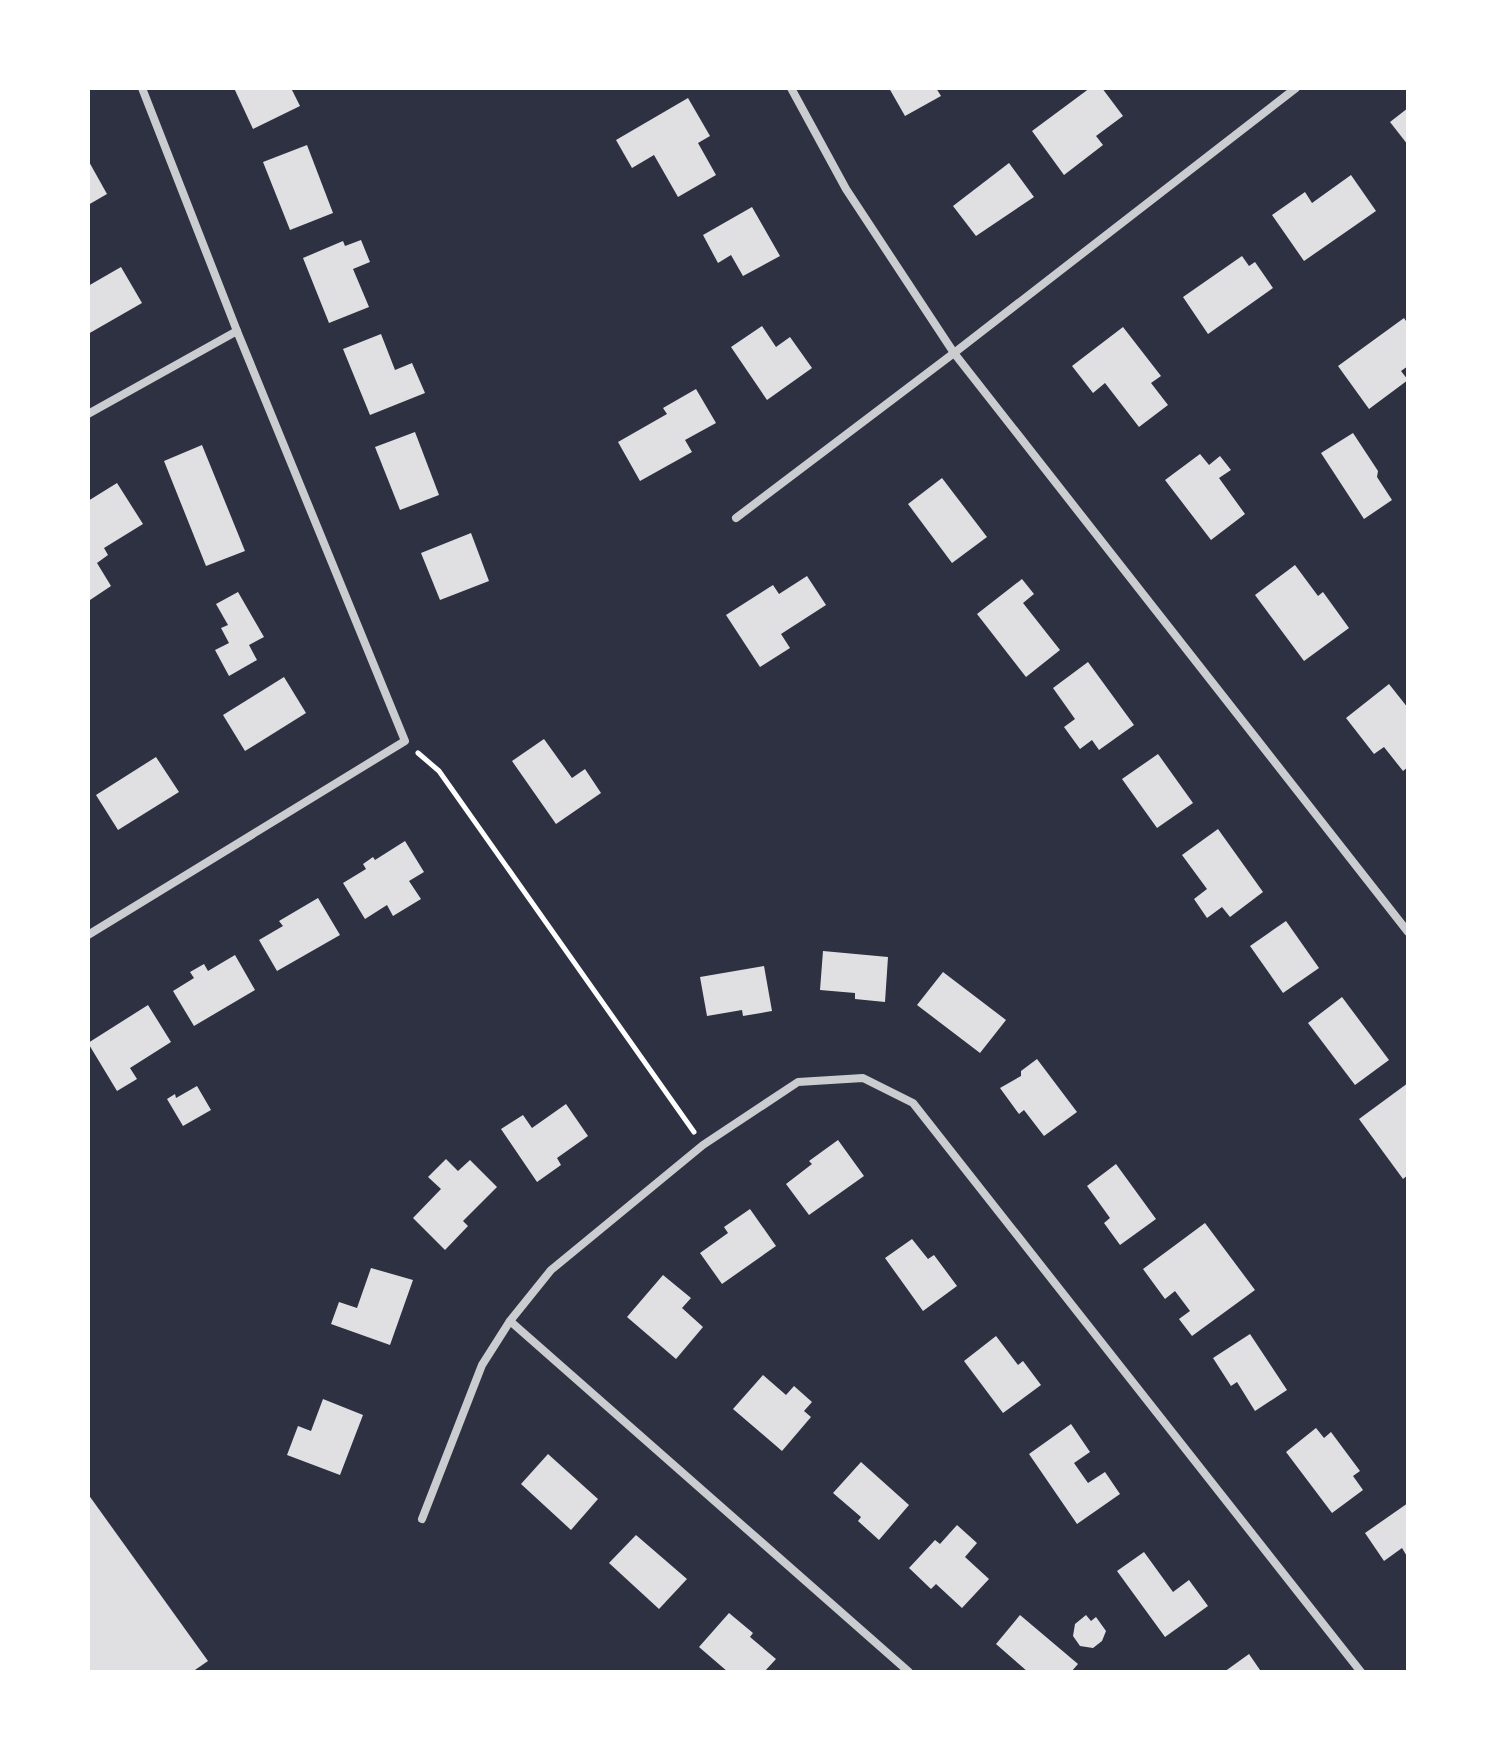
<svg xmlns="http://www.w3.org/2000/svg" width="1496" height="1760" font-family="'Public Sans',sans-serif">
	<rect width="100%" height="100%" fill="#2d3142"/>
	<g fill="#e0e0e3">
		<path d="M 234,88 L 291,88 L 300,106 L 253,129 Z"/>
		<path d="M 889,88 L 936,88 L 941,96 L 905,116 Z"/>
		<path d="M 1090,88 L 1102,88 L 1123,116 L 1096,136 L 1103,145 L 1064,175 L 1032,131 Z"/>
		<path d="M 688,98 L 710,136 L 698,143 L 716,175 L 678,197 L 654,155 L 632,168 L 616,140 Z"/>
		<path d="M 1408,108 L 1408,145 L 1390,122 Z"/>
		<path d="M 307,145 L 333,213 L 290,230 L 263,162 Z"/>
		<path d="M 88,160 L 107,194 L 88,205 Z"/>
		<path d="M 1009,163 L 1034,197 L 976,236 L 953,206 Z"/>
		<path d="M 1351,175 L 1376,211 L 1304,261 L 1272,215 L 1305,192 L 1312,203 Z"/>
		<path d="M 752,207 L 780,256 L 743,276 L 731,255 L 718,263 L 703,235 Z"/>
		<path d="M 361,240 L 370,262 L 353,269 L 369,307 L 329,323 L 303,258 L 343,241 L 345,246 Z"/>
		<path d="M 1242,256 L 1249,266 L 1255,262 L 1273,288 L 1208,334 L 1183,297 Z"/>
		<path d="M 121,267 L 142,303 L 88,334 L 88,286 Z"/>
		<path d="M 1404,318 L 1408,324 L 1408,366 L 1401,371 L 1408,380 L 1369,409 L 1338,366 Z"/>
		<path d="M 762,326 L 776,347 L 790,337 L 812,368 L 767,400 L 731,347 Z"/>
		<path d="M 1123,327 L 1161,376 L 1151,383 L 1168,405 L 1139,427 L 1105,383 L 1093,393 L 1072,366 Z"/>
		<path d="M 381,334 L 395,370 L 412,363 L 425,393 L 370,415 L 343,349 Z"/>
		<path d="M 696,389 L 716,423 L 685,440 L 692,452 L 640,481 L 618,442 L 667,414 L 663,408 Z"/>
		<path d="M 415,432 L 439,495 L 400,510 L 375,447 Z"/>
		<path d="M 1353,433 L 1378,471 L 1377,477 L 1392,500 L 1364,519 L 1321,453 Z"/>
		<path d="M 202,445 L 245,551 L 206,566 L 164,461 Z"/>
		<path d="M 1200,454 L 1209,465 L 1220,456 L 1231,470 L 1219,478 L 1245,514 L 1211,540 L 1165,480 Z"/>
		<path d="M 942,478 L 987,537 L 952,563 L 908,504 Z"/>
		<path d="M 117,483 L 143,524 L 104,548 L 108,555 L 97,563 L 111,586 L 90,600 L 88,596 L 88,501 Z"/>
		<path d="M 471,533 L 489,581 L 440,600 L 421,553 Z"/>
		<path d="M 1295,565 L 1318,596 L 1323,592 L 1349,628 L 1304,661 L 1255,595 Z"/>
		<path d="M 807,576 L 826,605 L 781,634 L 790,648 L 760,667 L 726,615 L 773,585 L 779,594 Z"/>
		<path d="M 1022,579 L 1034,594 L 1023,603 L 1060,650 L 1026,677 L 977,614 Z"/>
		<path d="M 238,592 L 264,637 L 249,645 L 257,660 L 229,676 L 215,650 L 229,643 L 221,628 L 228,625 L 216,604 Z"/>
		<path d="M 1088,662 L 1134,725 L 1099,750 L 1092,740 L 1080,749 L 1064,727 L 1075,719 L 1053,688 Z"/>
		<path d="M 284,677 L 306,713 L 245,751 L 223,715 Z"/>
		<path d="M 1389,684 L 1408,708 L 1408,767 L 1403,771 L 1384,747 L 1374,754 L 1346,718 Z"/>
		<path d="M 544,739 L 572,778 L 585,769 L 601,793 L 556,824 L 512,761 Z"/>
		<path d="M 1158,754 L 1193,803 L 1157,828 L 1122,779 Z"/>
		<path d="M 156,757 L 179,792 L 118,830 L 96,795 Z"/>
		<path d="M 1218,829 L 1263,892 L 1230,917 L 1222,907 L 1207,918 L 1194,899 L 1207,889 L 1182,855 Z"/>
		<path d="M 405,841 L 424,872 L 409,881 L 421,899 L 393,916 L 387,905 L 365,919 L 343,883 L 366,869 L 363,864 L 373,857 L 375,860 Z"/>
		<path d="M 318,898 L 340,935 L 277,971 L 259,940 L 283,926 L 279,921 Z"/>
		<path d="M 1286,921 L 1319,968 L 1283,993 L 1250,946 Z"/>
		<path d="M 823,951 L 888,957 L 885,1002 L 855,999 L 855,993 L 820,990 Z"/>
		<path d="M 235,955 L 255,990 L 194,1026 L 173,991 L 194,978 L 190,972 L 204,964 L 208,971 Z"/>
		<path d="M 764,966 L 772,1011 L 743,1016 L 742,1010 L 707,1016 L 700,977 Z"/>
		<path d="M 943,972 L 1006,1020 L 980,1053 L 917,1005 Z"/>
		<path d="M 1342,997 L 1389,1060 L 1355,1085 L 1308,1023 Z"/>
		<path d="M 148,1005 L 171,1042 L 130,1068 L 137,1079 L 117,1091 L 88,1043 Z"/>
		<path d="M 1037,1059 L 1077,1112 L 1044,1136 L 1024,1110 L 1019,1114 L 1000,1088 L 1021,1076 L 1021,1071 Z"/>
		<path d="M 1408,1083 L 1408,1175 L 1403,1179 L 1359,1119 Z"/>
		<path d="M 197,1086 L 211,1110 L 183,1126 L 167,1099 L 175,1094 L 176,1098 Z"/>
		<path d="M 566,1104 L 588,1136 L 557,1158 L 561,1165 L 537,1182 L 501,1129 L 523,1115 L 532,1128 Z"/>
		<path d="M 838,1140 L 864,1176 L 809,1215 L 786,1184 L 812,1164 L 809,1161 Z"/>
		<path d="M 446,1159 L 458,1171 L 470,1160 L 497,1187 L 463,1221 L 468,1226 L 445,1250 L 413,1218 L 441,1189 L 428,1177 Z"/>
		<path d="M 1116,1164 L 1156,1219 L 1120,1245 L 1104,1223 L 1110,1218 L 1087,1186 Z"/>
		<path d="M 750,1209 L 776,1246 L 722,1284 L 700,1253 L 728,1233 L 724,1227 Z"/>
		<path d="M 1205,1223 L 1255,1290 L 1192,1336 L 1179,1319 L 1190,1311 L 1175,1291 L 1165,1299 L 1143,1269 Z"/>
		<path d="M 912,1239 L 928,1259 L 934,1255 L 957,1286 L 923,1311 L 885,1258 Z"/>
		<path d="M 371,1268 L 413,1280 L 390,1345 L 331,1324 L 339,1302 L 357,1308 Z"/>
		<path d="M 663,1275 L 691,1298 L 682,1308 L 703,1327 L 676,1359 L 627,1317 Z"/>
		<path d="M 1250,1334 L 1287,1390 L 1255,1411 L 1237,1382 L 1231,1386 L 1213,1358 Z"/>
		<path d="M 996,1336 L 1018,1365 L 1023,1361 L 1041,1385 L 1003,1413 L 964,1361 Z"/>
		<path d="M 763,1375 L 786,1395 L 794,1386 L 812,1402 L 804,1411 L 811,1417 L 782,1451 L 733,1409 Z"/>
		<path d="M 323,1399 L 363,1415 L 340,1475 L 287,1455 L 298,1426 L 311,1431 Z"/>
		<path d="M 1071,1424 L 1090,1452 L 1074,1463 L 1088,1483 L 1105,1472 L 1120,1494 L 1077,1524 L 1029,1454 Z"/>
		<path d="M 1316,1428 L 1324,1438 L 1331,1432 L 1360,1471 L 1353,1476 L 1363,1490 L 1332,1513 L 1286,1452 Z"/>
		<path d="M 548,1454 L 598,1499 L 571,1530 L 521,1484 Z"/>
		<path d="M 861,1462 L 909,1505 L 879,1540 L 858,1521 L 861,1517 L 833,1493 Z"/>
		<path d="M 88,1494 L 208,1661 L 192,1672 L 88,1672 Z"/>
		<path d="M 1408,1503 L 1408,1558 L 1402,1548 L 1384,1561 L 1365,1533 Z"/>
		<path d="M 957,1525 L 977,1543 L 965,1557 L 989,1579 L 962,1608 L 936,1584 L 931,1589 L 909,1568 L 935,1540 L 940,1544 Z"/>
		<path d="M 636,1535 L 687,1579 L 659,1609 L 609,1563 Z"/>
		<path d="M 1144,1552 L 1173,1592 L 1189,1580 L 1208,1606 L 1165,1637 L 1117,1571 Z"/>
		<path d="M 729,1613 L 753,1633 L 750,1637 L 776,1659 L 764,1672 L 728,1672 L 699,1647 Z"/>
		<path d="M 1020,1615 L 1078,1664 L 1071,1672 L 1028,1672 L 996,1644 Z"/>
		<path d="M 1086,1615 L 1091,1621 L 1096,1617 L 1106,1631 L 1102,1641 L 1093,1648 L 1080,1646 L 1073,1636 L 1075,1624 Z"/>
		<path d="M 1249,1654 L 1260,1670 L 1224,1672 Z"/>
	</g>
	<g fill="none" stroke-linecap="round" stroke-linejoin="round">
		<path stroke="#fff" stroke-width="5" d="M 418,753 L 439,771 L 694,1132"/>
		<g stroke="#caccd0" stroke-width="8">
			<path d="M 791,88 L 846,189 L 954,353 L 1408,932"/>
			<path d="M 88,414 L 237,331"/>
			<path d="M 736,518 L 954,353 L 1296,88"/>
			<path d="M 88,935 L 405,741 L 237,331 L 142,88"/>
			<path d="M 510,1321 L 909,1672"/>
			<path d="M 422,1519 L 482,1365 L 510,1321 L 551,1270 L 703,1145 L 798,1082 L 863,1078 L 913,1103 L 1361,1672"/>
		</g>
	</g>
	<rect width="1496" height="1760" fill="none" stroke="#ffffff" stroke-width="180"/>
</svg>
